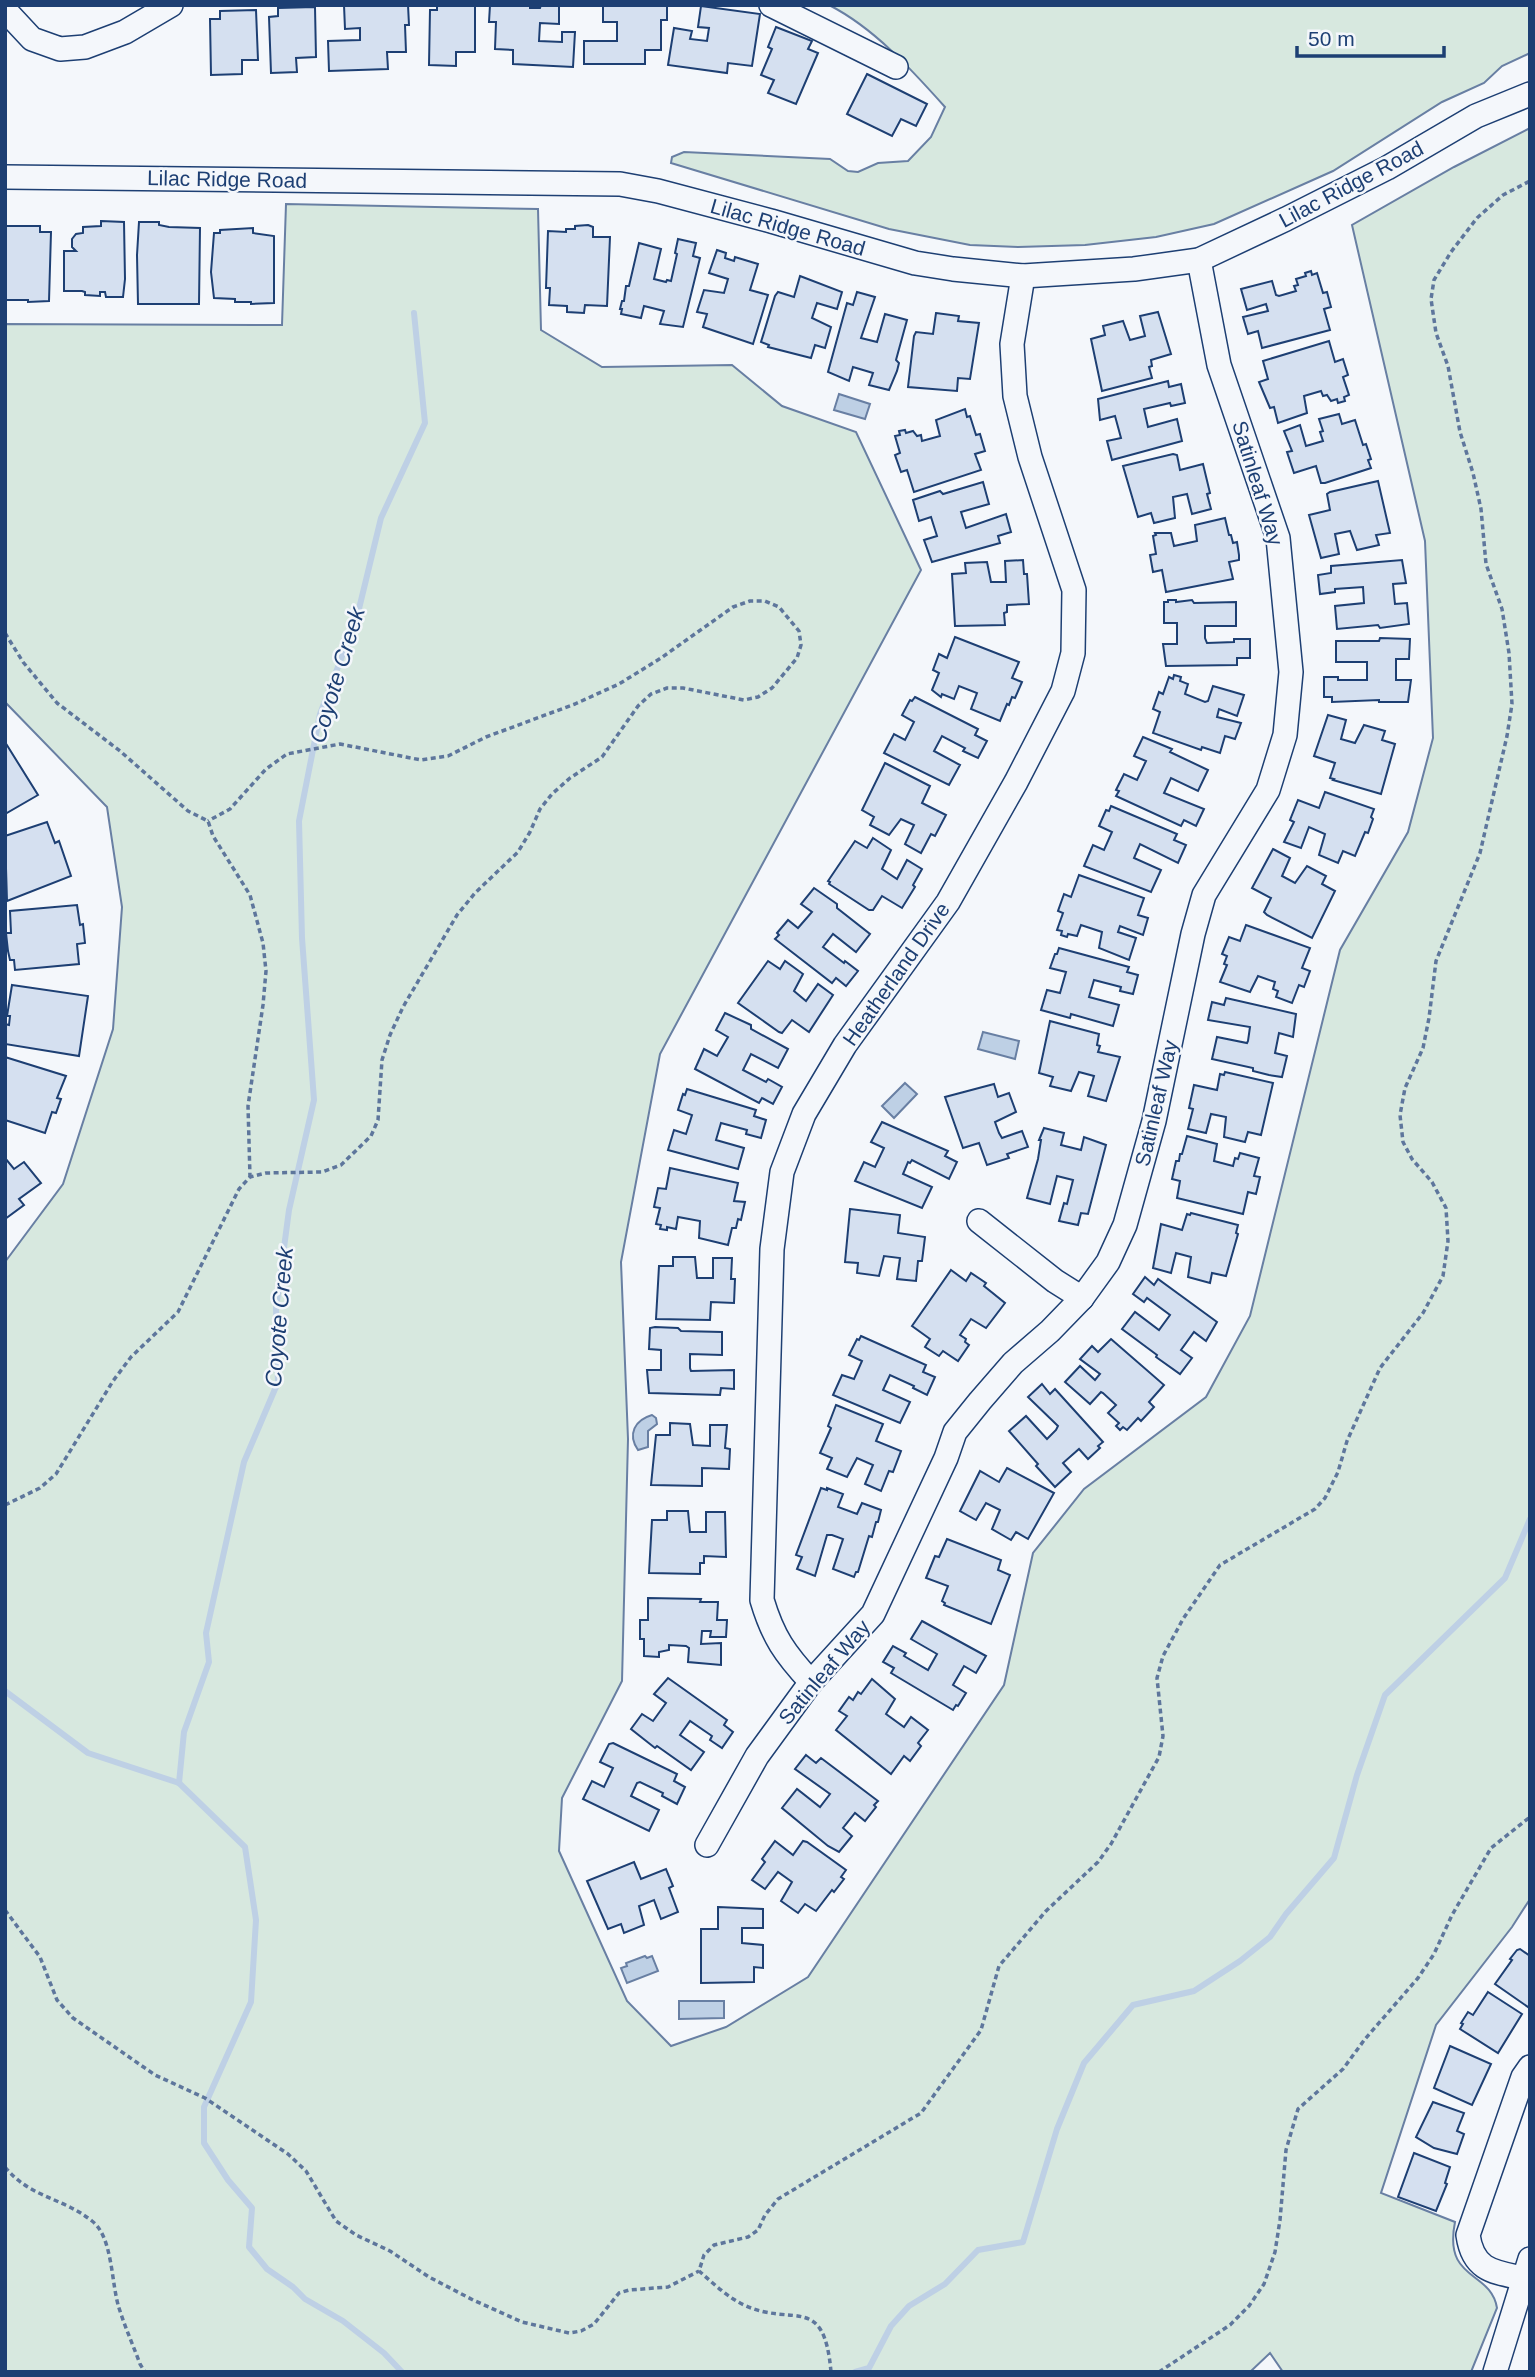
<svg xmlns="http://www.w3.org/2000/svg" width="1535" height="2377" font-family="Helvetica,sans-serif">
	<rect width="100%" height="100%" fill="#f4f7fb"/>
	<g fill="#d7e8df" stroke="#687fa3" stroke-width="2">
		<path d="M 829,5 L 1530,5 L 1530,53 L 1502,66 L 1484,83 L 1442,102 L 1333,171 L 1214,224 L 1156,237 L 1085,245 L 1018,247 L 970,245 L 889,229 L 671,163 L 672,157 L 684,152 L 830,159 L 848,171 L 858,172 L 878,163 L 908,161 L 931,137 L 945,107 C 911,69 874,28 829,5 Z"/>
		<path d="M 1530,128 L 1530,1899 L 1512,1927 L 1436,2025 L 1381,2193 L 1455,2222 C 1443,2282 1491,2270 1497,2308 L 1471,2372 L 1283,2372 L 1270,2353 L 1250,2372 L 5,2372 L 5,1262 L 63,1184 L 113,1029 L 122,907 L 107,807 L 5,702 L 5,324 L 282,325 L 286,204 L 538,209 L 541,330 L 602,367 L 732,365 L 782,406 L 856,432 L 921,570 L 660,1054 L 621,1262 L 628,1439 L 622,1681 L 562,1798 L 559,1851 L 627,2001 L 671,2046 L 726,2027 L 808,1977 L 1004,1685 L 1033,1553 L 1084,1489 L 1206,1397 L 1250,1316 L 1340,950 L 1408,832 L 1433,738 L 1425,541 L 1352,225 L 1454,167 Z"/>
	</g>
	<g fill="#bed0e5" stroke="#687fa3" stroke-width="2">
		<path d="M 839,394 L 870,404 L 865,419 L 834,410 Z"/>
		<path d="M 983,1032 L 1019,1041 L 1015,1059 L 978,1049 Z"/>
		<path d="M 905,1083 L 917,1094 L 894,1118 L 882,1106 Z"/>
		<path d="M 652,1415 L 656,1418 L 657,1424 L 648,1431 L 648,1447 L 638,1450 C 627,1434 635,1420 652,1415 Z"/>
		<path d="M 645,1956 L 647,1958 L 652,1956 L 658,1971 L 627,1983 L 621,1968 L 627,1966 L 626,1963 Z"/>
		<path d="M 679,2001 L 724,2001 L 724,2018 L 679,2019 Z"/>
	</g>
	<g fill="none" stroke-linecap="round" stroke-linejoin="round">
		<g stroke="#bed0e5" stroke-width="6">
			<path d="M 5,1691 L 88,1753 L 179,1783 L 245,1847 L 256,1920 L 251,2002 L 204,2107 L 204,2143 L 228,2180 L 252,2208 L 249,2247 L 267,2269 L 293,2287 L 305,2299 L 343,2321 L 384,2353 L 402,2372"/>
			<path d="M 179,1783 L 184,1732 L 209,1662 L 206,1633 L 244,1462 L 278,1382 L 276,1308 L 289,1210 L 314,1100 L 302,938 L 299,821 L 320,714 L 357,617 L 381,518 L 425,423 L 414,313"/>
			<path d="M 855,2372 L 869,2368 L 891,2326 L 909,2306 L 945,2284 L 978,2250 L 1023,2242 L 1057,2129 L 1084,2063 L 1133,2005 L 1194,1991 L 1240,1961 L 1270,1937 L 1286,1914 L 1334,1858 L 1357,1775 L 1385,1695 L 1505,1578 L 1530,1519"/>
		</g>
	</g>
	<g fill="#d5e0f0" stroke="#1d3f73" stroke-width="2">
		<path d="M 344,5 L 408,5 L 409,25 L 405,25 L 406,52 L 387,52 L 388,69 L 329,71 L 328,41 L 360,40 L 360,28 L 345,29 Z"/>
		<path d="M 437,5 L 475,5 L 475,52 L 456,52 L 456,66 L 429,65 L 430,10 L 437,10 Z"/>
		<path d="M 490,5 L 530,5 L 530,8 L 540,8 L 541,5 L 559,5 L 559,24 L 540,23 L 539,41 L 562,42 L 562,32 L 575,32 L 573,67 L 513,64 L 513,50 L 495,49 L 496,22 L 489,22 Z"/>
		<path d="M 603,5 L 667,5 L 667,20 L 661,20 L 661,50 L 645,50 L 645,64 L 584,64 L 584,41 L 617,41 L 617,22 L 603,22 Z"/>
		<path d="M 701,6 L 760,14 L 752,66 L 728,63 L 727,73 L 668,65 L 674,28 L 692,31 L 690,39 L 707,41 L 709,28 L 698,27 Z"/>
		<path d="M 315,7 L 316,57 L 296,58 L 297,72 L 271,73 L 269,17 L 278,16 L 278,8 Z"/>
		<path d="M 256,10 L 258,60 L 242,60 L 242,74 L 211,75 L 210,19 L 220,19 L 220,11 Z"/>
		<path d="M 776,27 L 812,41 L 808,49 L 818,53 L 796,104 L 768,93 L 774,80 L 761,75 L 772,49 L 768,47 Z"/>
		<path d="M 867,74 L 927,104 L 916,126 L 901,119 L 892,136 L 847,114 Z"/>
		<path d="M 101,221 L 124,222 L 125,279 L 123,297 L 106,297 L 105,292 L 100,292 L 100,296 L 85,295 L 85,292 L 82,291 L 64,291 L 64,251 L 76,251 L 72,247 L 72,239 L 76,234 L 83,233 L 83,227 L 101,226 Z"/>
		<path d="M 139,222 L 159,222 L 159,225 L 169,227 L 200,228 L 199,304 L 138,304 L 137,255 Z"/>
		<path d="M 588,225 L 593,227 L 593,237 L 610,237 L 607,306 L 585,305 L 584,313 L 567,312 L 567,306 L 549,305 L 550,288 L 546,288 L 548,231 L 566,232 L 566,229 L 575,229 L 575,226 Z"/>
		<path d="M 5,226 L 40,226 L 40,232 L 51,232 L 49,301 L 28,302 L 28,300 L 5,300 Z"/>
		<path d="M 253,228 L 253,233 L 274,236 L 274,303 L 251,304 L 251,302 L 235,302 L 235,299 L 214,298 L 211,272 L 214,233 L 220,233 L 220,230 Z"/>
		<path d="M 678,239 L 696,243 L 693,256 L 700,258 L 683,327 L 660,324 L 664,311 L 644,306 L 641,318 L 621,314 L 622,309 L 620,309 L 622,301 L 624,301 L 626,286 L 629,286 L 639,243 L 661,249 L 654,279 L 666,282 L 667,280 L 671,281 L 677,254 L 675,253 Z"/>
		<path d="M 717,250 L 726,253 L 725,258 L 734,261 L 735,257 L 758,264 L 750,290 L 768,295 L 753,344 L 703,327 L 707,314 L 697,312 L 704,290 L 724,293 L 728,279 L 709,273 Z"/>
		<path d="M 1311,271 L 1312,275 L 1317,273 L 1323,293 L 1327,292 L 1331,307 L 1324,309 L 1330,330 L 1262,348 L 1258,331 L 1248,334 L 1243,317 L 1268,311 L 1266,304 L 1247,310 L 1241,289 L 1272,281 L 1276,295 L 1279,296 L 1296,291 L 1294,286 L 1298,285 L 1296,279 L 1306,276 L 1305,273 Z"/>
		<path d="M 800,276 L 842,292 L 837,309 L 817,303 L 812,318 L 831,327 L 825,348 L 815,345 L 811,358 L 768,347 L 769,345 L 761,342 L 775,296 L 778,292 L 794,297 Z"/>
		<path d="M 857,292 L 875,297 L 861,338 L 877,342 L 885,314 L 907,320 L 896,360 L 899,363 L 897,371 L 889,390 L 869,385 L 873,373 L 853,367 L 849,381 L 828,372 L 847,303 L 853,305 Z"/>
		<path d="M 1158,312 L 1171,354 L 1151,360 L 1152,366 L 1149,367 L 1152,378 L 1102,391 L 1091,339 L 1105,335 L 1103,326 L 1123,321 L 1130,340 L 1145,336 L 1140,316 Z"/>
		<path d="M 936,313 L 959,316 L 958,321 L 979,323 L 970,379 L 958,378 L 957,391 L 908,387 L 914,336 L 916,332 L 933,334 Z"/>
		<path d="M 1329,341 L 1335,362 L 1343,359 L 1348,375 L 1343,377 L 1349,395 L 1344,397 L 1345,401 L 1338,403 L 1337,399 L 1331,401 L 1327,395 L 1323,396 L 1321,391 L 1304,396 L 1307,413 L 1278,423 L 1274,407 L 1270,408 L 1259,382 L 1268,379 L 1263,361 Z"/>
		<path d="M 1168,381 L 1169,387 L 1181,384 L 1185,403 L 1171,406 L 1170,403 L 1144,409 L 1148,427 L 1177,419 L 1182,441 L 1112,460 L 1107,441 L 1121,438 L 1115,416 L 1100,420 L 1098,399 Z"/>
		<path d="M 965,409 L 967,417 L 970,416 L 976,435 L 980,434 L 985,451 L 975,454 L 981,470 L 914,492 L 907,470 L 901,472 L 895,455 L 900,453 L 895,436 L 900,435 L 899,431 L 905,430 L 906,433 L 913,431 L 917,436 L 921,435 L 922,441 L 940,436 L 936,420 Z"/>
		<path d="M 1339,414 L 1342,424 L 1355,420 L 1363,445 L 1366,444 L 1371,459 L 1368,460 L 1371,468 L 1325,483 L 1321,483 L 1316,466 L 1294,473 L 1287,452 L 1292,451 L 1284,431 L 1300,425 L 1306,446 L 1323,441 L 1320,432 L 1323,431 L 1319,419 Z"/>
		<path d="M 1173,454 L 1177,455 L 1180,470 L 1203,464 L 1210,493 L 1207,494 L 1211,509 L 1192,514 L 1187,494 L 1173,497 L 1175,518 L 1154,523 L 1151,513 L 1138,517 L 1123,466 Z"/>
		<path d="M 1378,481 L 1390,533 L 1376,535 L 1379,545 L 1357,550 L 1350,531 L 1335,534 L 1339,554 L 1321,558 L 1309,515 L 1330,510 L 1327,494 L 1330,492 Z"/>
		<path d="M 983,482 L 989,504 L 961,512 L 966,528 L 1006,514 L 1011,532 L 998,536 L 1000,543 L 932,562 L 924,540 L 937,536 L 931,517 L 919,521 L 913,500 L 940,491 L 943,494 Z"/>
		<path d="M 1225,518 L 1229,535 L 1231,535 L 1233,543 L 1237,542 L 1239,555 L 1239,560 L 1229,562 L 1233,579 L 1166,592 L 1162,570 L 1153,572 L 1150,555 L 1156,554 L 1153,536 L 1156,535 L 1155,533 L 1171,533 L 1174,546 L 1197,541 L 1195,525 Z"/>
		<path d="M 1023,560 L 1024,574 L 1027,574 L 1029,604 L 1007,605 L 1007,612 L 1004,613 L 1005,625 L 955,626 L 952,574 L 966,573 L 965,563 L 987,562 L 991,582 L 1006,582 L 1005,561 Z"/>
		<path d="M 1402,560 L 1406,583 L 1393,584 L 1395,604 L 1407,603 L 1409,624 L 1380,628 L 1378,625 L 1337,629 L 1335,606 L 1364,603 L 1363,587 L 1335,589 L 1335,592 L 1320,594 L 1318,575 L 1331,573 L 1331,566 Z"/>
		<path d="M 1168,600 L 1176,600 L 1176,602 L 1192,600 L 1194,603 L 1236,602 L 1236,626 L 1205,626 L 1205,638 L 1207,643 L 1234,642 L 1234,639 L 1250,639 L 1250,658 L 1237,658 L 1237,665 L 1166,666 L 1163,644 L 1177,644 L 1177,623 L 1164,623 L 1164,602 L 1168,602 Z"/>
		<path d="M 955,637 L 1019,662 L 1012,678 L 1022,682 L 1015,698 L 1012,697 L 1009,705 L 1007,704 L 1000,721 L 971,709 L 977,693 L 959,686 L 954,699 L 942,694 L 941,697 L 932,690 L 939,673 L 933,670 L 939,654 L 947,658 Z"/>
		<path d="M 1380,638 L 1410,639 L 1409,659 L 1396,659 L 1396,680 L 1411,680 L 1408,702 L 1379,702 L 1379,700 L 1332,702 L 1332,697 L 1324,697 L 1324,677 L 1338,677 L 1338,680 L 1367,680 L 1367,662 L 1336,662 L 1336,641 L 1379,641 Z"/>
		<path d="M 1174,675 L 1181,677 L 1180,681 L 1188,684 L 1185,694 L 1205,702 L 1208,701 L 1213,686 L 1244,695 L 1237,716 L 1219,709 L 1217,717 L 1241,723 L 1235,739 L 1225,736 L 1220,753 L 1202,747 L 1201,750 L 1153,733 L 1160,712 L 1153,709 L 1159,692 L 1163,694 L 1169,677 L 1173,679 Z"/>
		<path d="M 915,697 L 978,729 L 975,735 L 987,741 L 978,758 L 963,751 L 965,748 L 942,736 L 934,751 L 960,765 L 949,785 L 884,753 L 894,734 L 905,740 L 914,722 L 902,715 L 910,700 L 912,701 Z"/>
		<path d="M 1328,715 L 1346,720 L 1341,739 L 1355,743 L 1364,725 L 1385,731 L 1382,740 L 1395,744 L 1381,794 L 1333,780 L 1334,779 L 1330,778 L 1335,763 L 1314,756 Z"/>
		<path d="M 1143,737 L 1172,749 L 1170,752 L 1208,770 L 1198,791 L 1171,778 L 1164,793 L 1204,809 L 1196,826 L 1184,820 L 1181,826 L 1116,796 L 1119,791 L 1116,790 L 1124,774 L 1137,780 L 1146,761 L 1134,756 Z"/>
		<path d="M 5,742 L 38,795 L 5,814 Z"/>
		<path d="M 885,763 L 930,786 L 922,803 L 946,815 L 935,836 L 931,834 L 921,853 L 905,844 L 914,825 L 901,819 L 889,835 L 870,825 L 874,817 L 862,810 Z"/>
		<path d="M 1325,792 L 1374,809 L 1371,817 L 1373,819 L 1368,833 L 1365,832 L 1355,856 L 1343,851 L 1338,863 L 1319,855 L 1325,834 L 1309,827 L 1301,848 L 1284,842 L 1294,822 L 1290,820 L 1298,800 L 1319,808 Z"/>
		<path d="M 1111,806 L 1177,834 L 1174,840 L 1186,845 L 1178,863 L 1140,844 L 1134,858 L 1161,870 L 1151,892 L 1084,866 L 1093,845 L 1104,850 L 1112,832 L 1099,826 L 1106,810 L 1109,811 Z"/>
		<path d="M 47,822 L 55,843 L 59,841 L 71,876 L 7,901 L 5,836 Z"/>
		<path d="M 873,838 L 891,850 L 882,869 L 897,879 L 907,860 L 922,869 L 913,885 L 915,887 L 902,908 L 882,896 L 873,910 L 869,910 L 829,884 L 830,882 L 828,881 L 855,841 L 867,848 Z"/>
		<path d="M 1273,849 L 1290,858 L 1282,876 L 1295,883 L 1307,866 L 1326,876 L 1322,884 L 1335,891 L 1312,938 L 1267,915 L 1264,912 L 1271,898 L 1252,888 Z"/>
		<path d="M 1079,875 L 1144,898 L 1138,915 L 1148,918 L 1143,935 L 1120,926 L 1118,932 L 1136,938 L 1129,960 L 1099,948 L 1102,932 L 1081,925 L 1077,936 L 1068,934 L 1067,937 L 1061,935 L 1062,931 L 1057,930 L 1063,913 L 1058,911 L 1064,894 L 1071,897 Z"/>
		<path d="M 814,888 L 837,904 L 837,908 L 870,934 L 856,952 L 833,934 L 823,947 L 844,963 L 845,961 L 858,971 L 846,986 L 836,978 L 832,983 L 775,939 L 779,935 L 777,933 L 788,920 L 798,928 L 812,912 L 801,904 Z"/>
		<path d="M 77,905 L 80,925 L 83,924 L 85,943 L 77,944 L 79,964 L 15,970 L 14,960 L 10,960 L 8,951 L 6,933 L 11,933 L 10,911 Z"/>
		<path d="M 1246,925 L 1310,948 L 1302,968 L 1310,971 L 1304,987 L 1299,985 L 1292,1003 L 1276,997 L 1278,991 L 1273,989 L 1275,982 L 1258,976 L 1250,992 L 1220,982 L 1227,965 L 1224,964 L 1227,956 L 1222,954 L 1229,937 L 1240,941 Z"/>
		<path d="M 1059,948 L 1129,967 L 1127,972 L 1138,975 L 1133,994 L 1120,991 L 1121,987 L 1094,980 L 1089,997 L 1119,1005 L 1113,1026 L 1071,1014 L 1070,1018 L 1041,1010 L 1047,990 L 1060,993 L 1066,972 L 1050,968 L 1055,954 L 1057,954 Z"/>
		<path d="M 768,961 L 780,969 L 785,961 L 803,974 L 794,991 L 806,1001 L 818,984 L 833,995 L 809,1032 L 792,1020 L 782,1033 L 779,1032 L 738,1003 Z"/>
		<path d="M 12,985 L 88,996 L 79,1056 L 5,1044 L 5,1024 L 9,1025 L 10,1016 L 7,1016 Z"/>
		<path d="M 1226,998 L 1296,1014 L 1293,1037 L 1279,1033 L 1275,1053 L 1287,1056 L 1282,1077 L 1269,1075 L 1253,1071 L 1253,1068 L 1212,1059 L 1217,1037 L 1247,1043 L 1248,1041 L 1250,1027 L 1208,1020 L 1212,1002 L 1224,1005 Z"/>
		<path d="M 725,1013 L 751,1025 L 751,1029 L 788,1049 L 778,1068 L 751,1054 L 743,1070 L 766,1082 L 768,1079 L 782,1087 L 773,1104 L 762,1098 L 759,1103 L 695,1069 L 704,1049 L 717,1056 L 728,1037 L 716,1030 Z"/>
		<path d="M 1050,1021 L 1099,1034 L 1097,1045 L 1100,1046 L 1098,1052 L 1120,1057 L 1106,1101 L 1088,1096 L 1094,1076 L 1079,1072 L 1071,1091 L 1050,1086 L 1053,1077 L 1039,1073 Z"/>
		<path d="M 5,1057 L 66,1076 L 57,1098 L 61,1099 L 56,1113 L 52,1112 L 45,1133 L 5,1120 Z"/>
		<path d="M 1225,1072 L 1273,1083 L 1261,1135 L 1248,1132 L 1245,1142 L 1224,1137 L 1226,1117 L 1211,1114 L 1206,1133 L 1188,1129 L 1193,1109 L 1189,1108 L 1194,1085 L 1217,1090 L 1220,1074 L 1224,1075 Z"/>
		<path d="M 994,1084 L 998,1097 L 1009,1093 L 1016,1112 L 995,1122 L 999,1133 L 1002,1138 L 1022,1131 L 1028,1147 L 1007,1154 L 1009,1158 L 987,1165 L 979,1143 L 963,1148 L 945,1097 Z"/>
		<path d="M 687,1089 L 756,1110 L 754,1116 L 766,1120 L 761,1138 L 746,1134 L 747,1130 L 721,1123 L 716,1140 L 744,1148 L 738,1169 L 668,1150 L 674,1130 L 686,1134 L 692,1115 L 678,1110 L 683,1094 L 685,1095 Z"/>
		<path d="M 882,1122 L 948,1151 L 945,1156 L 957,1162 L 949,1179 L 912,1160 L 910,1163 L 908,1162 L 903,1174 L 932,1187 L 922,1208 L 855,1181 L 864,1162 L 875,1167 L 884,1148 L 871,1142 Z"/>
		<path d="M 1044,1128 L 1064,1133 L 1061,1145 L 1081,1150 L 1084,1137 L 1106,1145 L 1088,1214 L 1081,1213 L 1078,1225 L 1059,1221 L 1064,1203 L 1067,1204 L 1073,1180 L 1057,1176 L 1050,1204 L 1027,1198 L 1038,1159 L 1041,1140 L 1039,1140 Z"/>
		<path d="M 1187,1136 L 1217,1144 L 1214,1161 L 1233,1166 L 1235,1158 L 1238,1159 L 1240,1153 L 1259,1158 L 1254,1176 L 1260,1177 L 1256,1194 L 1248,1192 L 1243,1214 L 1177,1198 L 1180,1181 L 1172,1179 L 1176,1161 L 1179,1161 L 1180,1154 L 1182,1154 Z"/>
		<path d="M 5,1158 L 14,1169 L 24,1162 L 41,1183 L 19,1199 L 24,1205 L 5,1219 Z"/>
		<path d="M 670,1168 L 738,1183 L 734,1201 L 745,1202 L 741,1220 L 738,1219 L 736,1228 L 732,1228 L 728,1245 L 699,1238 L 700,1221 L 678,1217 L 676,1229 L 667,1227 L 667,1230 L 660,1229 L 661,1225 L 656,1224 L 660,1208 L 654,1207 L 658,1188 L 666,1189 Z"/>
		<path d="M 850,1209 L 900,1215 L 898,1233 L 925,1237 L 922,1261 L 918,1261 L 916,1281 L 897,1279 L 900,1258 L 884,1256 L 879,1276 L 857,1273 L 858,1263 L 845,1262 Z"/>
		<path d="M 1191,1213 L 1238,1225 L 1236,1233 L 1238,1234 L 1226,1276 L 1212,1273 L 1210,1283 L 1188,1277 L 1191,1257 L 1176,1253 L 1171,1273 L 1153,1268 L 1161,1224 L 1182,1230 L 1187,1214 L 1190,1215 Z"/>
		<path d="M 673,1257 L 695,1257 L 697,1278 L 713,1278 L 713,1258 L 732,1258 L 731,1279 L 735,1279 L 734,1303 L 711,1302 L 710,1320 L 656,1319 L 659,1266 L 673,1266 Z"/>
		<path d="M 951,1270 L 966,1281 L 971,1273 L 986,1283 L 984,1286 L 1005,1303 L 986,1328 L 971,1319 L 960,1335 L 966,1339 L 965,1342 L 969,1345 L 958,1361 L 943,1351 L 939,1356 L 925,1347 L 930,1339 L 912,1326 Z"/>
		<path d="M 1145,1277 L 1154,1285 L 1158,1279 L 1217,1322 L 1206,1341 L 1194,1332 L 1181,1350 L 1192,1358 L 1180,1374 L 1156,1357 L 1157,1355 L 1122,1329 L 1135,1312 L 1159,1330 L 1170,1315 L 1147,1298 L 1144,1302 L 1133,1294 Z"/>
		<path d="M 655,1327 L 678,1328 L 681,1331 L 722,1332 L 722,1355 L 690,1354 L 690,1368 L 691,1371 L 734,1370 L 734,1389 L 721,1388 L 720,1395 L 649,1393 L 647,1370 L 661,1370 L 661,1350 L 649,1349 L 650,1328 Z"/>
		<path d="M 861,1336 L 926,1365 L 923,1372 L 935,1377 L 927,1395 L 913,1388 L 914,1386 L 890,1375 L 883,1390 L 910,1402 L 900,1423 L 833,1395 L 842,1375 L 854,1379 L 862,1361 L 849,1355 L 857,1339 L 859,1340 Z"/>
		<path d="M 1111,1339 L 1164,1385 L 1149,1402 L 1154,1407 L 1141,1421 L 1138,1418 L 1127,1430 L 1123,1427 L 1120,1430 L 1116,1426 L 1119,1423 L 1108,1413 L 1116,1405 L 1103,1393 L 1101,1392 L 1090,1404 L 1065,1382 L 1080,1366 L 1095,1380 L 1100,1374 L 1080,1359 L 1092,1346 L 1098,1352 Z"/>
		<path d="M 1042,1384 L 1050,1394 L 1055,1389 L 1103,1442 L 1098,1446 L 1100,1448 L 1088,1459 L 1079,1449 L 1063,1463 L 1071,1472 L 1055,1487 L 1036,1466 L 1038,1464 L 1009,1431 L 1026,1416 L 1047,1439 L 1056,1430 L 1058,1426 L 1028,1397 Z"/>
		<path d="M 836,1405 L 883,1424 L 876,1441 L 901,1451 L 893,1472 L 889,1471 L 881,1491 L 865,1484 L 873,1465 L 857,1458 L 847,1477 L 827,1469 L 832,1458 L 820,1453 L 831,1428 L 828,1426 Z"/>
		<path d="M 670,1423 L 690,1424 L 693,1445 L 710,1446 L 710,1425 L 727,1425 L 725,1448 L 730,1449 L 729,1469 L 702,1468 L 702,1486 L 651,1485 L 656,1435 L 670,1435 Z"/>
		<path d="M 1007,1468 L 1054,1493 L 1028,1539 L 1016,1532 L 1011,1540 L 992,1529 L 1000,1510 L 986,1503 L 976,1520 L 960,1511 L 980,1471 L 999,1482 Z"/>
		<path d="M 821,1488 L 827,1490 L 827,1488 L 843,1494 L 838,1507 L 857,1514 L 862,1503 L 881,1510 L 878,1522 L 876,1522 L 872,1537 L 869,1536 L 858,1572 L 856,1572 L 854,1577 L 833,1569 L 843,1539 L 832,1535 L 827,1535 L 815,1576 L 797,1569 L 802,1557 L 796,1555 Z"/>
		<path d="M 667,1511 L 688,1511 L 690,1532 L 706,1532 L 706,1512 L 725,1512 L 726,1557 L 704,1556 L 704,1563 L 700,1563 L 700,1574 L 649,1573 L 652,1520 L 667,1520 Z"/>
		<path d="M 947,1539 L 1001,1560 L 998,1570 L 1010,1575 L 991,1624 L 944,1605 L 945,1603 L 942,1601 L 948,1586 L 926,1578 L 935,1556 L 939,1557 Z"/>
		<path d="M 648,1598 L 701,1599 L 700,1602 L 718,1602 L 717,1620 L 727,1620 L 726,1637 L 710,1637 L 711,1631 L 702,1631 L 701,1644 L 721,1643 L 721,1665 L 688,1662 L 689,1648 L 686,1646 L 669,1645 L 669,1650 L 659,1652 L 659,1657 L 644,1656 L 644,1639 L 640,1639 L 640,1620 L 648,1620 Z"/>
		<path d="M 922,1621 L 986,1656 L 976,1673 L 964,1666 L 953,1685 L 966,1693 L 958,1706 L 956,1705 L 953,1710 L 891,1673 L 894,1668 L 883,1662 L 893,1646 L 906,1653 L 904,1656 L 928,1670 L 937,1654 L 911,1639 Z"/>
		<path d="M 668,1678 L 727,1720 L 724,1725 L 733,1732 L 722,1748 L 710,1740 L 712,1736 L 690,1721 L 680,1735 L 704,1752 L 691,1770 L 657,1746 L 655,1748 L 631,1729 L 642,1714 L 653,1721 L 666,1703 L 654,1694 Z"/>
		<path d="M 872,1679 L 895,1699 L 886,1714 L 904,1727 L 911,1717 L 928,1730 L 918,1743 L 921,1746 L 910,1761 L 904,1756 L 891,1774 L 836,1730 L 847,1716 L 839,1711 L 849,1697 L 853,1700 L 858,1692 L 861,1694 Z"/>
		<path d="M 613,1743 L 677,1774 L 674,1781 L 685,1787 L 677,1804 L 662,1796 L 663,1793 L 640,1782 L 637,1783 L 631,1796 L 659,1810 L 649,1831 L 583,1799 L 592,1781 L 604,1787 L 613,1768 L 600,1762 L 609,1744 Z"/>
		<path d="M 806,1755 L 816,1763 L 821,1758 L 878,1801 L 874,1805 L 876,1807 L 865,1821 L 855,1813 L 843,1828 L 852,1836 L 839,1852 L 828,1846 L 782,1808 L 797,1789 L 820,1807 L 830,1794 L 795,1769 Z"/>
		<path d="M 775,1841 L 793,1855 L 803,1841 L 807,1842 L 846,1870 L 841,1877 L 844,1879 L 834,1892 L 832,1890 L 816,1911 L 805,1904 L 798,1913 L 781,1901 L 792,1882 L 778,1872 L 765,1889 L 752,1880 L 765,1862 L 762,1859 Z"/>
		<path d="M 634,1862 L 641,1879 L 666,1869 L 673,1886 L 669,1888 L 678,1912 L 661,1919 L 654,1900 L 639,1906 L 644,1925 L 624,1933 L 621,1924 L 608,1929 L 587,1881 Z"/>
		<path d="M 718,1907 L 763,1909 L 763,1928 L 742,1928 L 742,1943 L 763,1945 L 763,1968 L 754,1967 L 754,1982 L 701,1983 L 701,1929 L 718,1929 Z"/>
		<path d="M 1520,1949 L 1530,1956 L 1530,2004 L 1528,2007 L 1495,1984 L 1512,1960 L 1510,1959 L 1517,1950 Z"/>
		<path d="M 1488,1992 L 1522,2014 L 1498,2053 L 1460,2029 L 1463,2024 L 1461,2023 L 1468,2012 L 1473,2015 Z"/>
		<path d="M 1450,2046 L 1491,2064 L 1472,2105 L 1434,2088 Z"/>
		<path d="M 1433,2102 L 1464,2113 L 1457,2131 L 1464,2134 L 1457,2154 L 1434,2148 L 1416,2137 Z"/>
		<path d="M 1414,2153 L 1450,2167 L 1445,2183 L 1447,2184 L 1436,2211 L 1398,2197 Z"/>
	</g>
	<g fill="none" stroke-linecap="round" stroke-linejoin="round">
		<defs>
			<g id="minor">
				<path d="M 771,5 L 896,67"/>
				<path d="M 5,10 L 32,39 L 60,49 L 85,47 L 125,32 L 171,5"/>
				<path d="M 5,177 L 620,184 L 658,191 L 771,221 L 915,263 L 953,269 L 1023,276 L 1134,269 L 1199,260 L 1286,219 L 1387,168 L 1476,116 L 1530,94"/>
				<path d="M 979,1221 L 1055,1281 L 1082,1298"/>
				<path d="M 811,1682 C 785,1654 773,1637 762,1600 L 772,1249 L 782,1172 L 804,1114 L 845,1045 L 948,902 L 1016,782 L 1063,691 L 1073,653 L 1074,590 L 1030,457 L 1015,396 L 1012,344 L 1023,276"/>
				<path d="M 707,1845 L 757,1756 L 811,1682 L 873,1614 L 946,1458 L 955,1432 L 980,1401 L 1013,1363 L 1050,1331 L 1082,1298 L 1108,1262 L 1125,1225 L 1154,1121 L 1193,934 L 1204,895 L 1268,790 L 1285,735 L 1291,672 L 1278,538 L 1219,365 L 1199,260"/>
				<path d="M 1522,2278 C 1493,2272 1473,2270 1468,2235 L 1523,2077 L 1530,2067"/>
				<path d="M 1495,2372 L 1530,2259"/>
			</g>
		</defs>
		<use href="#minor" stroke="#1d3f73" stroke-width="26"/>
		<g stroke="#5e769c" stroke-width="3.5" stroke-dasharray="5 3.5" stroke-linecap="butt">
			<path d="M 5,633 L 23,662 L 57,703 L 120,751 L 188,811 L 208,821 L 213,836 L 250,895 L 263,943 L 266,971 L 263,1005 L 248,1106 L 250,1177"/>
			<path d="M 5,1505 L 40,1488 L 56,1474 L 113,1381 L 131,1357 L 178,1312 L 239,1189 L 250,1177 L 266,1173 L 322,1172 L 341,1165 L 371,1136 L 378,1120 L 382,1060 L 390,1035 L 403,1007 L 457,915 L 475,893 L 518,852 L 530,832 L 540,809 L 552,794 L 570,778 L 602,757 L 638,706 L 651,694 L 667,688 L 683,688 L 744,700 L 758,697 L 772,688 L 797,658 L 801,645 L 799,631 L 779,607 L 765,601 L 750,601 L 733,607 L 661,658 L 619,684 L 575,704 L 486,737 L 448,756 L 421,760 L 340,744 L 287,754 L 266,769 L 230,809 L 208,821"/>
			<path d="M 5,1910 L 40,1957 L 57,2000 L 73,2018 L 155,2075 L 205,2098 L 288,2154 L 306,2171 L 336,2221 L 356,2235 L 390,2251 L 429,2277 L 473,2300 L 522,2322 L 569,2333 L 581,2331 L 594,2324 L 619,2293 L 629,2290 L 668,2287 L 699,2271"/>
			<path d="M 5,2167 C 30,2198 62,2197 92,2221 C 113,2237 111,2283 119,2308 C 125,2327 133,2345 140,2364 L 145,2372"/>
			<path d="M 831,2372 C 824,2292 793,2328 744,2305 C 727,2297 713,2283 699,2271 L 704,2255 L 714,2245 L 748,2237 L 758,2230 L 765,2215 L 778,2199 L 921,2113 L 981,2030 L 999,1966 L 1046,1911 L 1098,1862 L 1111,1844 L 1159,1757 L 1163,1736 L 1157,1678 L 1163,1656 L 1183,1619 L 1220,1565 L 1315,1509 L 1325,1498 L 1338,1472 L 1347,1441 L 1380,1368 L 1423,1313 L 1443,1276 L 1448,1241 L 1446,1208 L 1432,1182 L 1412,1159 L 1403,1142 L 1400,1115 L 1405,1088 L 1423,1048 L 1429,1018 L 1436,961 L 1480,853 L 1507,736 L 1512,704 L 1509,653 L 1502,609 L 1486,564 L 1481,509 L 1473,473 L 1460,432 L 1448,366 L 1436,333 L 1431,299 L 1434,280 L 1451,252 L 1477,218 L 1503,195 L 1530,181"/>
			<path d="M 1159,2372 L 1230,2325 L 1249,2306 L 1264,2284 L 1275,2252 L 1280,2220 L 1286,2150 L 1298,2109 L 1343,2069 L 1365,2039 L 1418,1978 L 1434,1954 L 1452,1915 L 1491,1848 L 1530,1817"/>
		</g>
		<use href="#minor" stroke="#f4f7fb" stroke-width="23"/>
	</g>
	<g text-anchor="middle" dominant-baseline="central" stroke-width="5" stroke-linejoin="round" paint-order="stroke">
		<g font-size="21" fill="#1d3f73" stroke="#f4f7fb">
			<text transform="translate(227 179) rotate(1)">Lilac Ridge Road</text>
			<text transform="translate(1351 184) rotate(-28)">Lilac Ridge Road</text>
			<text transform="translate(788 227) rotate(16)">Lilac Ridge Road</text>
			<text transform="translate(1258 483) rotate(73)">Satinleaf Way</text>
			<text transform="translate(896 974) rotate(-55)">Heatherland Drive</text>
			<text transform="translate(1156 1103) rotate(-77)">Satinleaf Way</text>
			<text transform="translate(824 1672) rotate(-50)">Satinleaf Way</text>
		</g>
		<g font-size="23" font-style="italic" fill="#1d3f73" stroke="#f4f7fb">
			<text transform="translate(337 675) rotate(-73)">Coyote Creek</text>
			<text transform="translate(279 1317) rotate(-85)">Coyote Creek</text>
		</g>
	</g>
	<rect width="1535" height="2377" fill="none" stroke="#1d3f73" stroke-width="14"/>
	<path d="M1297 46v10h147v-10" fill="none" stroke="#1d3f73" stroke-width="3.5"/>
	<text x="1308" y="46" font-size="21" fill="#1d3f73" stroke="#f4f7fb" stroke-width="5" paint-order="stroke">50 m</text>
</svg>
